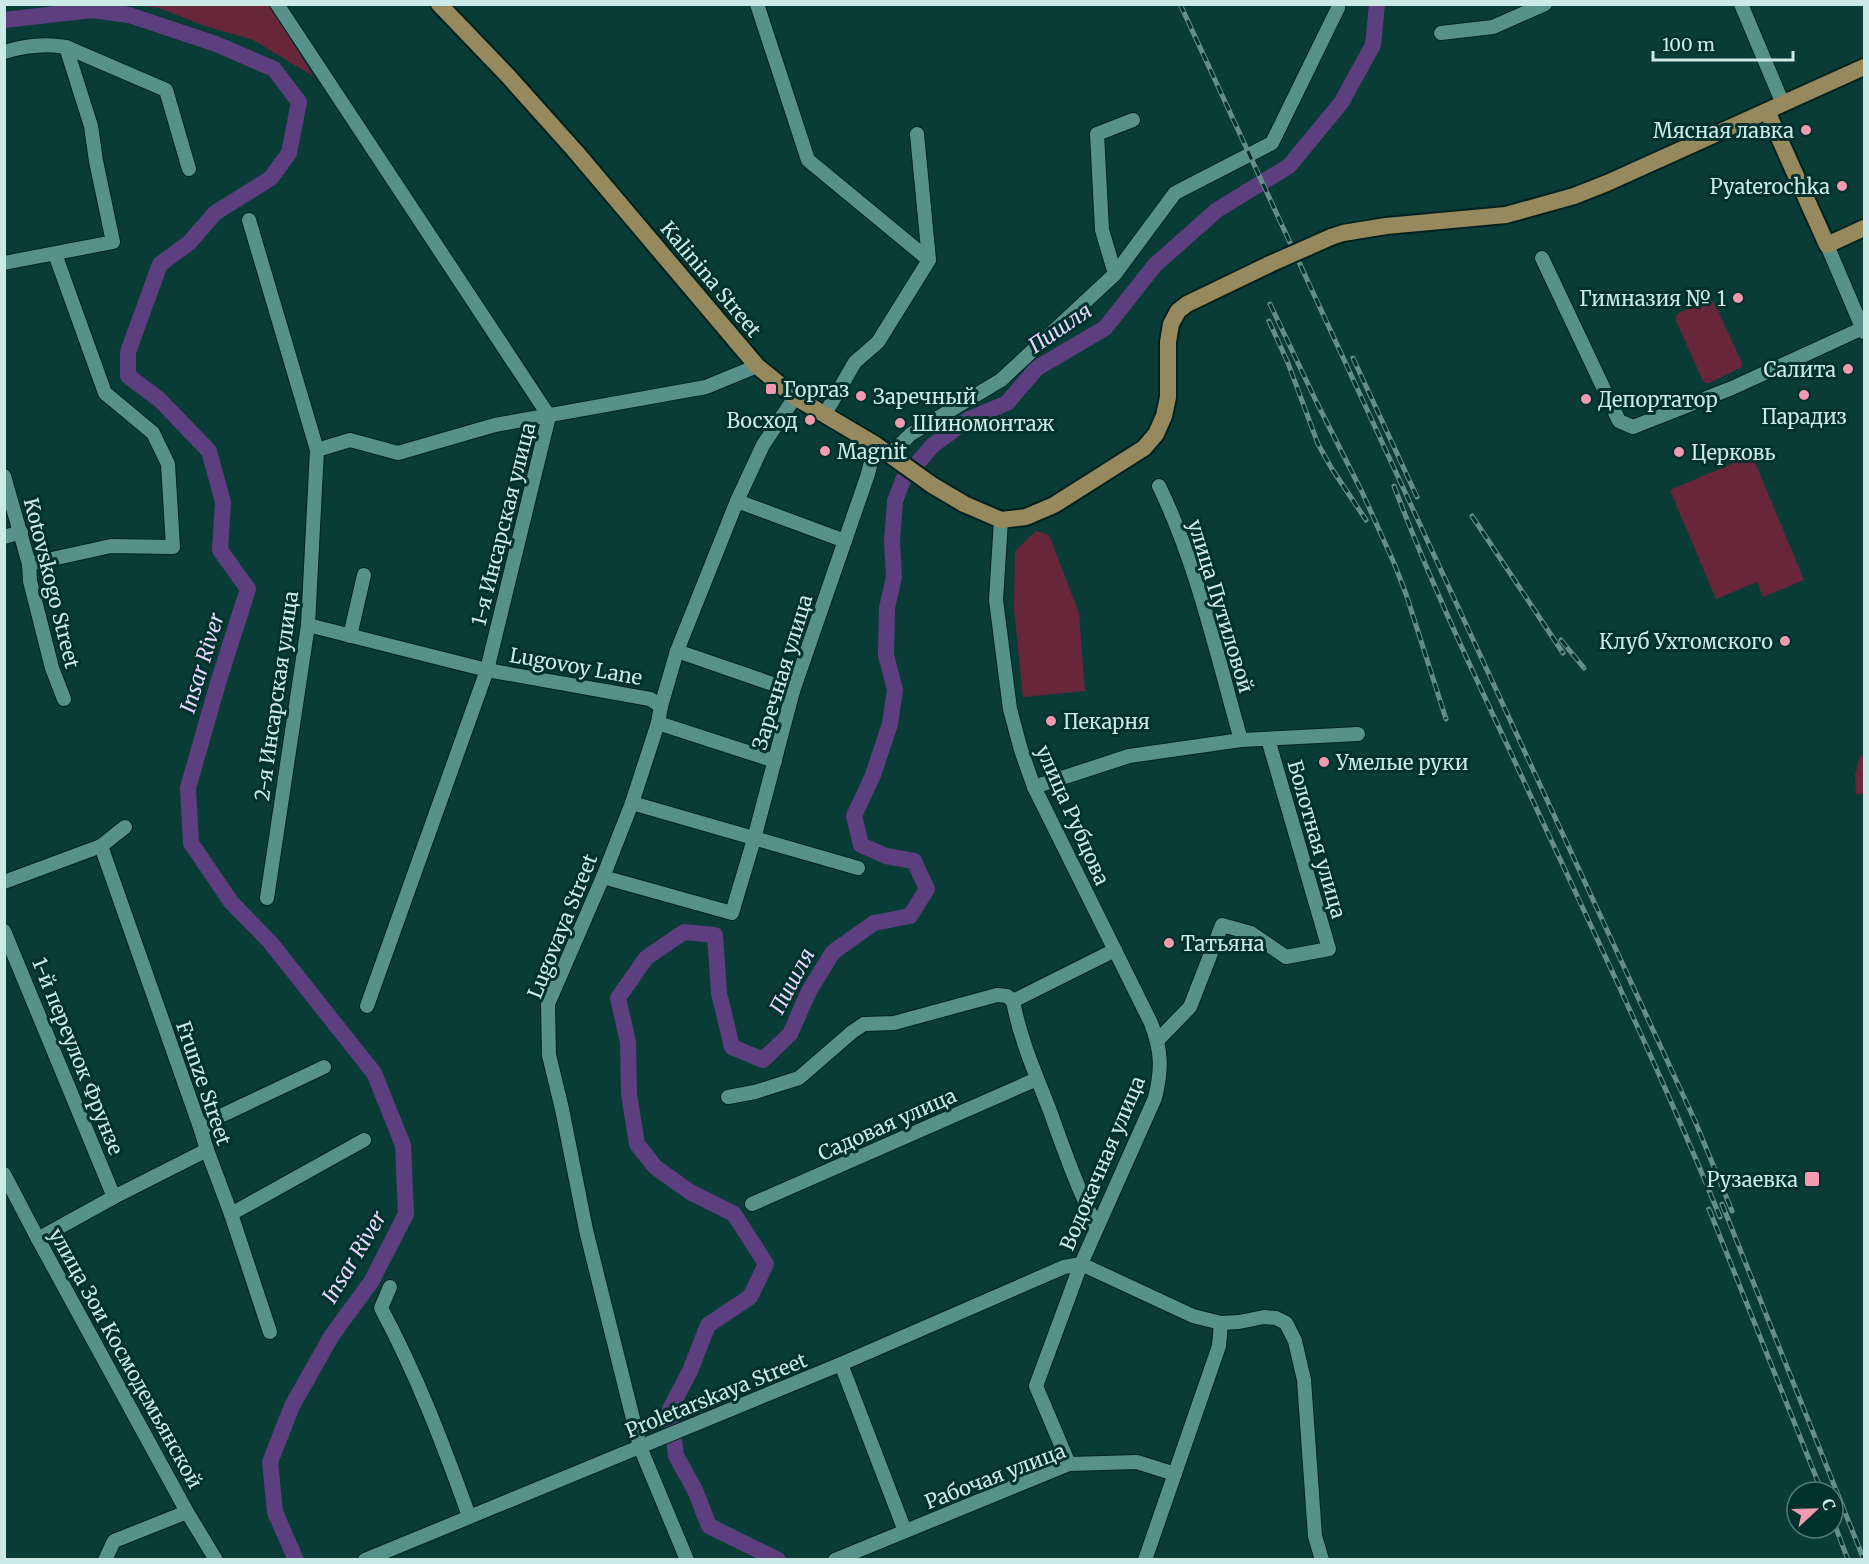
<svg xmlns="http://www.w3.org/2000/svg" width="1869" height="1564" font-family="Merriweather,serif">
	<rect width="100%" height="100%" fill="#0a3c37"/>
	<g fill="#68263a">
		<path d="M 134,5 L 271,5 L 313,76 L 253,40 L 205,26 L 159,8 Z"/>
		<path d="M 1707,300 L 1711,301 L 1715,304 L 1742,363 L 1742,367 L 1709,383 L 1705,383 L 1702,379 L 1675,318 L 1679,313 Z"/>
		<path d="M 1752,455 L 1804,580 L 1763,597 L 1757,582 L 1716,599 L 1670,490 Z"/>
		<path d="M 1036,531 L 1049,535 L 1079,613 L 1085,691 L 1023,697 L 1014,609 L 1015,551 Z"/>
		<path d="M 1860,755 L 1864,758 L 1864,794 L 1856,794 L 1855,776 Z"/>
	</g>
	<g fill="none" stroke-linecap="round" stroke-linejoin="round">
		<g stroke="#5d3e7f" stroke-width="16">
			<path d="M 4,20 L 92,10 L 129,15 L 216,44 L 274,69 L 299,102 L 289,153 L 271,178 L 215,213 L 189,243 L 160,264 L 128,352 L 128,376 L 160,400 L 209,451 L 223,502 L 220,550 L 248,589 L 218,683 L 188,788 L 191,843 L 231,902 L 270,942 L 374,1073 L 403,1145 L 406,1214 L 371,1282 L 332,1335 L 292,1406 L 270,1462 L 275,1512 L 296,1560"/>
			<path d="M 778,1560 L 709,1526 L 695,1490 L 676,1456 L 670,1409 L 690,1371 L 708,1325 L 750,1297 L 766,1264 L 734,1214 L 690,1192 L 655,1167 L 637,1144 L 629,1094 L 628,1042 L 618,998 L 646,958 L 684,932 L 715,935 L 719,993 L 732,1047 L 763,1060 L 790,1034 L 809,991 L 833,952 L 874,923 L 910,916 L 927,889 L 914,861 L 886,856 L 861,845 L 854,816 L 873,775 L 890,724 L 895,690 L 886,655 L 887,608 L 894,577 L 892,541 L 895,501 L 903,480 L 933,445 L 969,419 L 1007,403 L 1037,368 L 1105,328 L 1155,265 L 1217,210 L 1289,166 L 1341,103 L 1373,45 L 1377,4"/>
		</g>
		<defs>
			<g id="minor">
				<path d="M 277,4 L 549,416 L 487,670 L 367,1006"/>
				<path d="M 757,4 L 808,160 L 929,260 L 878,342 L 855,362 L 825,414"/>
				<path d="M 1741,4 L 1783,104"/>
				<path d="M 1441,33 L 1493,27 L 1545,4"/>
				<path d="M 4,52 C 25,46 44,43 66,47 L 166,90 L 189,169"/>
				<path d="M 917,134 L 929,260"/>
				<path d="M 249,220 L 317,450 L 308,625 L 267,898"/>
				<path d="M 1827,245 L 1864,332"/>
				<path d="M 1542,258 L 1619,421 L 1633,427 L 1732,388 L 1863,328"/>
				<path d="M 4,263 L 113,242 L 96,161 L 91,126 L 66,47"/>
				<path d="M 1115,274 L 1102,230 L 1097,134 L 1133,120"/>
				<path d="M 317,450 L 350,440 L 398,453 L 495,425 L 706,387 L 757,366"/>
				<path d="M 889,455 L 911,434 L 1001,380 L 1115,274 L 1175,193 L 1272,143 L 1338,8 L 1338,4"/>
				<path d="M 4,476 L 29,564 L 30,581 L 52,668 L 64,699"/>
				<path d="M 1159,486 C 1197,564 1217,656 1241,740"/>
				<path d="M 737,501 L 845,541"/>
				<path d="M 1001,520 L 996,600 L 1010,709 L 1021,750 L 1034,787 L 1044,807 L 1151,1023 C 1162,1052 1162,1069 1155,1098 L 1081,1264 L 1036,1386 L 1069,1464"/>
				<path d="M 4,537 L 21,532"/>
				<path d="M 29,564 L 111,546 L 173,547 L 168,464 L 153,433 L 105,393 L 55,254"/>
				<path d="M 308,625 L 487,670 L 650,699 L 661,706"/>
				<path d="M 350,636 L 364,575"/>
				<path d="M 677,651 L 793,691"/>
				<path d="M 658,723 L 775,761"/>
				<path d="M 1034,787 L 1129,756 L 1241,740 L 1358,734"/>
				<path d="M 632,803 L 858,868"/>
				<path d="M 101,846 L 201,1130 L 207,1150 L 231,1214 L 270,1332"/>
				<path d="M 603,877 L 732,913 L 754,839 L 793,691 L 867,477 L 876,445"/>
				<path d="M 4,882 L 101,846 L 125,827"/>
				<path d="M 4,931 L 114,1197"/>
				<path d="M 1013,1001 C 1020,1039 1036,1075 1050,1111 C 1064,1150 1078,1190 1097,1227"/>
				<path d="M 1013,1001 L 1115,950"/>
				<path d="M 1158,1040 L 1190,1007 L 1222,925 L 1251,933 L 1286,957 L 1329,949 L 1268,739"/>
				<path d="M 728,1097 L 755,1092 L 799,1078 L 852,1032 L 864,1024 L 894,1023 L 997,995 L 1007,996 L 1013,1001"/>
				<path d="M 201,1130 L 212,1120 L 324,1067"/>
				<path d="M 4,1174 L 38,1239 L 187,1512 L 216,1560"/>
				<path d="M 752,1204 L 1037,1079"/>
				<path d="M 231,1214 L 364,1140"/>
				<path d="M 38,1239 L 114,1197 L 207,1150"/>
				<path d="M 1081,1264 L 1193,1316 L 1221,1323 L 1239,1322 L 1264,1317 L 1276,1318 L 1286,1323 L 1295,1341 L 1304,1380 L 1315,1536 L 1322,1560"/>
				<path d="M 390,1287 L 381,1308 C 417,1375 443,1444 469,1516"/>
				<path d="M 841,1364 L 905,1531"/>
				<path d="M 105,1560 L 114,1541 L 187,1512"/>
				<path d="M 365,1560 L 841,1364 L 1064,1267 L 1081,1264"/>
				<path d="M 687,1560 L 640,1447 L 586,1230 L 562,1109 L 549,1055 L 548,1004 L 603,877 L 632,803 L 658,723 L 661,706 L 677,651 L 737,501 L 763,445 L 795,397"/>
				<path d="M 835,1560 L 1069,1464 L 1137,1462 L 1175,1474"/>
				<path d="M 1145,1560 L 1219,1346 L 1221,1323"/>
			</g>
			<g id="major">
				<path d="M 439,4 L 509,77 L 576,152 L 757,366 L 795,397 L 876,445 L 932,485 L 964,504 L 1001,520 L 1026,517 L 1054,505 L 1144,448 L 1156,434 L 1164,416 L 1168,397 L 1168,342 L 1171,324 L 1178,311 L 1187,304 L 1270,264"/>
				<path d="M 1767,111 L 1827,245 L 1864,228"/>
				<path d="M 1331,237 L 1343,233 L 1386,226 L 1506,215 L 1574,196 L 1607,183 L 1864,67"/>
			</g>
		</defs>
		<use href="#minor" stroke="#00211d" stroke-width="16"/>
		<use href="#major" stroke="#00211d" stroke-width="20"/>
		<use href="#minor" stroke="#56928a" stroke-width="14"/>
		<use href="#major" stroke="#97895e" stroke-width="16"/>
		<defs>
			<g id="rail">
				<path d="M 1180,4 L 1695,1121 L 1732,1211"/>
				<path d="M 1270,304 L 1317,403 L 1362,492 L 1394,563 L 1406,594 L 1446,719"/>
				<path d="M 1269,321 L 1288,363 L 1318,444 L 1332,469 L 1366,520"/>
				<path d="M 1353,358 L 1417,497"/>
				<path d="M 1394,486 C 1428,576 1469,664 1510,751 C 1581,906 1656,1060 1720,1217"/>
				<path d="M 1472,516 L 1563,653"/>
				<path d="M 1561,640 L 1584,668"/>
				<path d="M 1722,1204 L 1864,1560"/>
				<path d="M 1709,1209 L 1822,1492"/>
				<path d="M 1833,1520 L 1848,1560"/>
			</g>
		</defs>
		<use href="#rail" stroke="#668e89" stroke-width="5"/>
		<use href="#rail" stroke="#00312c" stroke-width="3" stroke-dasharray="9" stroke-linecap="butt"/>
		<defs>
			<path id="major-bridge" d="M 1270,264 L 1331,237"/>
		</defs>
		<use href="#major-bridge" stroke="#00211d" stroke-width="20" stroke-linecap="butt"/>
		<use href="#major-bridge" stroke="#97895e" stroke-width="16"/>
	</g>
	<g fill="#f29aaf" stroke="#00312c" stroke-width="2">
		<circle cx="1806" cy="130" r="6"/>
		<circle cx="1842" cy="186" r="6"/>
		<circle cx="1738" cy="298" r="6"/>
		<circle cx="1848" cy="369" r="6"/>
		<rect x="765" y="383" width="12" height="12" rx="3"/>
		<circle cx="1804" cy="395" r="6"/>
		<circle cx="861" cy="396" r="6"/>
		<circle cx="1586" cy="399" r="6"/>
		<circle cx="810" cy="420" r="6"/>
		<circle cx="900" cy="423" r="6"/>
		<circle cx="825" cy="451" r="6"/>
		<circle cx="1679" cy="452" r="6"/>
		<circle cx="1785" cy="641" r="6"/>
		<circle cx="1051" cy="721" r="6"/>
		<circle cx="1324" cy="762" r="6"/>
		<circle cx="1169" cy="943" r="6"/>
		<rect x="1804" y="1171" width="16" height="16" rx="3"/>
	</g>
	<g text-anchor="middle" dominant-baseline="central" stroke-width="6" stroke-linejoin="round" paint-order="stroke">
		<g font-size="20" fill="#cceae5" stroke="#00312c" text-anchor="start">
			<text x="1794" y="130" text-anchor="end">Мясная лавка</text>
			<text x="1830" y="186" text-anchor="end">Pyaterochka</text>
			<text x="1726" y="298" text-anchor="end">Гимназия № 1</text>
			<text x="1836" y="369" text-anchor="end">Салита</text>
			<text x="783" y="389">Горгаз</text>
			<text x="873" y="396">Заречный</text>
			<text x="1598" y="399">Депортатор</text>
			<text x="1804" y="416" text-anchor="middle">Парадиз</text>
			<text x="798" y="420" text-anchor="end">Восход</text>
			<text x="912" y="423">Шиномонтаж</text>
			<text x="837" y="451">Magnit</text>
			<text x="1691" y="452">Церковь</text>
			<text x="1773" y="641" text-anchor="end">Клуб Ухтомского</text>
			<text x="1063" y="721">Пекарня</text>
			<text x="1336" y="762">Умелые руки</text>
			<text x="1181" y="943">Татьяна</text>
			<text x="1798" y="1179" text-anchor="end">Рузаевка</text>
		</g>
		<g font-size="20" fill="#cceae5" stroke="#00312c">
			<text transform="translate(711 279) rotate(50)">Kalinina Street</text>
			<text transform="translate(503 524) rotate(-76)">1-я Инсарская улица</text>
			<text transform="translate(52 583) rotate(76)">Kotovskogo Street</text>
			<text transform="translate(1221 606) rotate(73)">улица Путиловой</text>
			<text transform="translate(576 666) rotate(10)">Lugovoy Lane</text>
			<text transform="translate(782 672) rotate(-73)">Заречная улица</text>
			<text transform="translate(276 696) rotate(-82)">2-я Инсарская улица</text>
			<text transform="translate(1073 815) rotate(66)">улица Рубцова</text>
			<text transform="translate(1317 839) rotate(74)">Болотная улица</text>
			<text transform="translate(562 926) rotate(-68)">Lugovaya Street</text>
			<text transform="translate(78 1056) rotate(68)">1-й переулок Фрунзе</text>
			<text transform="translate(204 1083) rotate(71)">Frunze Street</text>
			<text transform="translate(887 1124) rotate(-24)">Садовая улица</text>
			<text transform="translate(1102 1163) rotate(-67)">Водокачная улица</text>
			<text transform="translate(126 1358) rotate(61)">улица Зои Космодемьянской</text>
			<text transform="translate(716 1395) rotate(-22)">Proletarskaya Street</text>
			<text transform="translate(995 1476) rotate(-21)">Рабочая улица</text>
		</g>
		<g font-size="21" font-style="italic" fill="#e6d5fc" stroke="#00312c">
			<text transform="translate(1060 328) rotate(-34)">Пишля</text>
			<text transform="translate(202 663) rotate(-73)">Insar River</text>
			<text transform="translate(792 981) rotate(-62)">Пишля</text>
			<text transform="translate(354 1257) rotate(-59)">Insar River</text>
		</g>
	</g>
	<rect width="1869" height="1564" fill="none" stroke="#cceae5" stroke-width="12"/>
	<g transform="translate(1815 1510) rotate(68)"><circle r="28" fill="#00312c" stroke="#527b76" stroke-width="1.5"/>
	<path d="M0-4.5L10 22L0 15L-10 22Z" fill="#f29aaf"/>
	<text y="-9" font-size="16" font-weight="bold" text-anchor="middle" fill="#cceae5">С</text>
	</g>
	<path d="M1653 51v9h140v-9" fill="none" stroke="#cceae5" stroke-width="3"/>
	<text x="1662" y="51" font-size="18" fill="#cceae5" stroke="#00312c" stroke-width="4.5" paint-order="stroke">100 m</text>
</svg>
